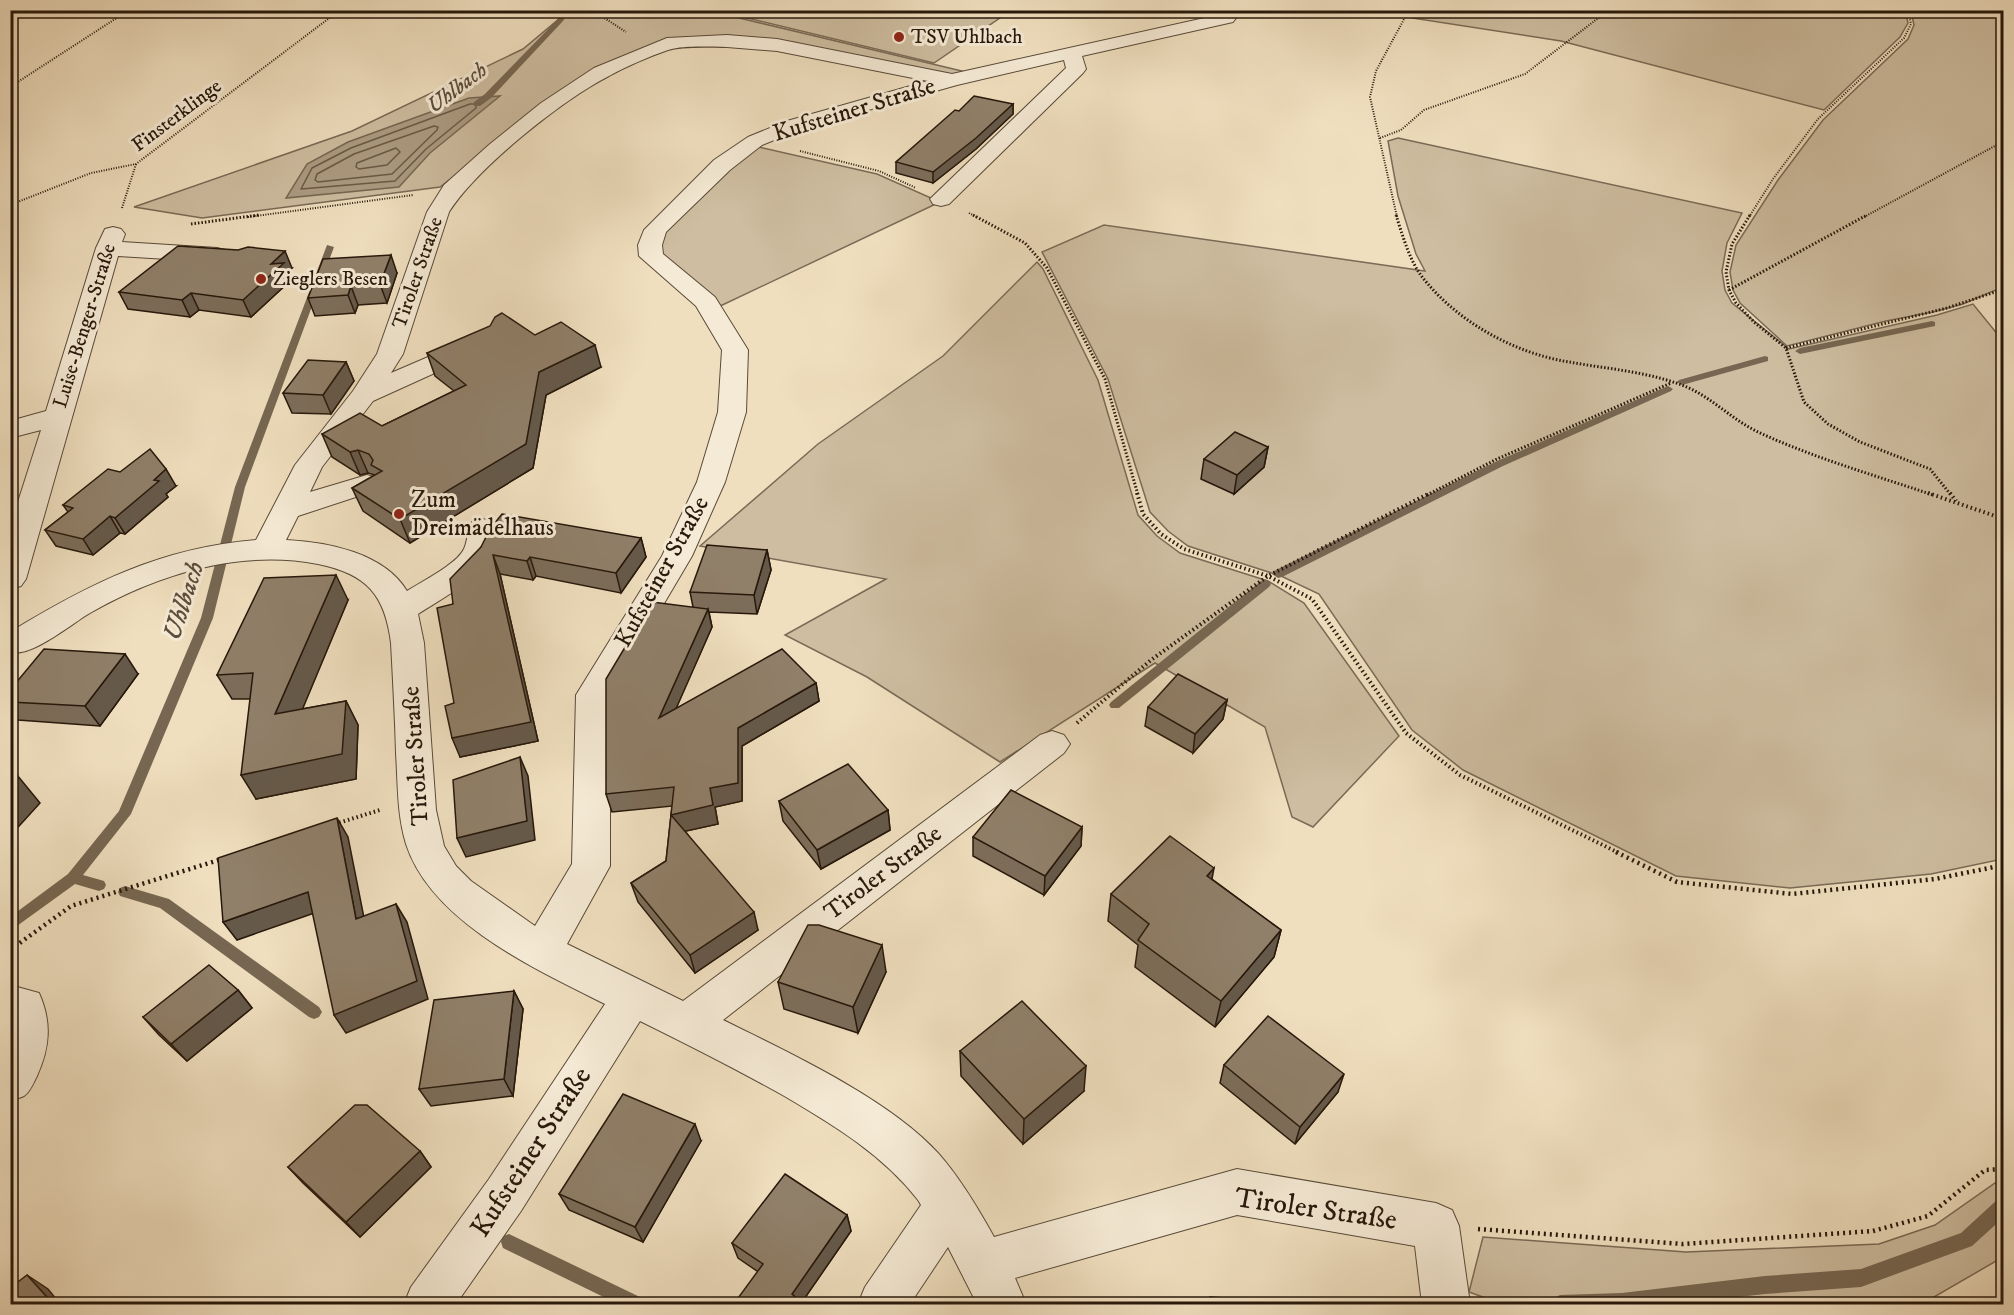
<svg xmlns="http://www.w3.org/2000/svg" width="2014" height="1315" font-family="'IM FELL DW Pica',serif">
	<rect width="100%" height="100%" fill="#f0dfbf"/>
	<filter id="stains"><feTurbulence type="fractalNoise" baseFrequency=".00333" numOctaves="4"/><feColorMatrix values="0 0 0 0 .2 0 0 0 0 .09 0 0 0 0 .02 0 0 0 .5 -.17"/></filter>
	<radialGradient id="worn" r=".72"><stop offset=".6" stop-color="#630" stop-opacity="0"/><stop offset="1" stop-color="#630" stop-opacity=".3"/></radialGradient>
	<g fill="#cebda0" stroke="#7a6a56" stroke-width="1.5">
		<path d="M 1416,10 L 1905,10 L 1908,23 L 1900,37 L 1824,110 L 1561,41 L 1412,18 Z"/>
		<path d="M 564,11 L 710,11 L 966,72 L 947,76 L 835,52 L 663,41 L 492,147 L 440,187 L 202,218 L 134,207 L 352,131 L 523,49 L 560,18 Z"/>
		<path d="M 718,11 L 1010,10 L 1010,11 L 934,63 Z"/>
		<path d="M 1911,11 L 1957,11 L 2003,16 L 2003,287 L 1963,304 L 1933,312 L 1886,321 L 1787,346 L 1740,303 L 1733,290 L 1730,272 L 1736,245 L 1778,180 L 1823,120 L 1908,39 L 1914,25 Z"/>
		<path d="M 1398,138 L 1742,213 L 1727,243 L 1722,271 L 1725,290 L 1732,303 L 1789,349 L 1937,315 L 1973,304 L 2003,341 L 2003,859 L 1931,874 L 1790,888 L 1676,876 L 1463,770 L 1412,730 L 1319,594 L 1281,576 L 1188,546 L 1168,531 L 1150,512 L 1108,379 L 1042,252 L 1104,225 L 1425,271 L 1416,254 L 1398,196 L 1388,141 Z"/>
		<path d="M 759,147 L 877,174 L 940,202 L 716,308 L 659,254 L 663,230 L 728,166 Z"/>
		<path d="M 1037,262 L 1043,269 L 1098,380 L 1138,515 L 1157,536 L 1180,553 L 1268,581 L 1304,603 L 1399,736 L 1313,827 L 1292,817 L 1265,727 L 1155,663 L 1000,762 L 867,677 L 785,635 L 886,579 L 700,546 L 818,444 L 943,356 Z"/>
		<path d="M 2003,1182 L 2003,1257 L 1922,1304 L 1502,1304 L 1469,1292 L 1483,1237 L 1686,1252 L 1879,1244 L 1935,1225 L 1995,1183 Z"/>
	</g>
	<path fill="#ac9b82" stroke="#776752" stroke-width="1.5" d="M 500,96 L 430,153 L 399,187 L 286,198 L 307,164 L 348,142 L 469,98 Z"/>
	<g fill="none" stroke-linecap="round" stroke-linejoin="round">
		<g stroke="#6a5a46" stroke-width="1.5">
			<path d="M 470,104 L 476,104 L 476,108 L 426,149 L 395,181 L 301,189 L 312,168 L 351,148 Z"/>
			<path d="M 434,126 L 438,127 L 437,130 L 392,174 L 318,182 L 315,180 L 317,174 L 354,154 Z"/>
			<path d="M 396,148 L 400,152 L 387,165 L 359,169 L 356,167 L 357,163 Z"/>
		</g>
		<g fill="#776752" fill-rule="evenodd">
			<path d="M 563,10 L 570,10 L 563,21 L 491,98 L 480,106 L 474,106 L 474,102 L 485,94 L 558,19 Z"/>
			<path d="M 327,245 L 334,247 L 245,487 L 213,618 L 131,814 L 83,875 L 104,881 L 106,885 L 104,889 L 99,891 L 75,884 L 10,931 L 10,917 L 68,874 L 119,811 L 201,618 L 235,487 Z"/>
			<path d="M 1932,321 L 1935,322 L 1935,326 L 1800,354 L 1795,351 L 1800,348 Z"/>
			<path d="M 1765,356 L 1768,357 L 1768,361 L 1682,385 L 1677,382 L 1679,380 Z"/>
			<path d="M 1668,386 L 1673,389 L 1671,391 L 1503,466 L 1282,577 L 1278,578 L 1272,574 L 1274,571 L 1495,462 Z"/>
			<path d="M 1265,580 L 1269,581 L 1271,584 L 1269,587 L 1119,708 L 1111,708 L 1109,705 L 1111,702 L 1261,581 Z"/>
			<path d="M 125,886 L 169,899 L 319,1007 L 322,1012 L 319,1017 L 314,1019 L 309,1017 L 160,908 L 120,896 L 118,892 L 120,888 Z"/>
			<path d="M 2004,1197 L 2004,1217 L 1972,1246 L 1861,1287 L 1765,1294 L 1674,1304 L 1551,1304 L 1554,1298 L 1560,1295 L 1622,1293 L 1765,1276 L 1861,1269 L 1961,1233 L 1998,1199 Z"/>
			<path d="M 509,1234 L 642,1298 L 645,1304 L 618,1304 L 503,1248 L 501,1242 L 503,1236 Z"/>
		</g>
		<defs>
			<g id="minor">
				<path d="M 1227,13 L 1233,14 L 1236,18 L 1233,22 L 1082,56 L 1086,69 L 1083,73 L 949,204 L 941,206 L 933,204 L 930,199 L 1066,68 L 1064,60 L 957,85 L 801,129 L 762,145 L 730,170 L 666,232 L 662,245 L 663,254 L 715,297 L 748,350 L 746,412 L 725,482 L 692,556 L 610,695 L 610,866 L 567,944 L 683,1001 L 1040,735 L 1052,731 L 1064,735 L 1070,744 L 1064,753 L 723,1020 C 788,1052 889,1099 938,1153 C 960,1178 978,1208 994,1237 L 1237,1169 L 1436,1203 L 1452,1210 L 1459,1226 L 1470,1304 L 1422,1304 L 1415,1246 L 1237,1215 L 1015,1278 L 1026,1304 L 977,1304 L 948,1247 L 910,1304 L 858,1304 L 865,1287 L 921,1205 L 918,1200 C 883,1155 835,1126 786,1097 C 738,1070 689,1045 640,1021 L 521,1211 L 456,1304 L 404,1304 L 411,1287 L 489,1179 L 605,1004 C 537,970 431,922 406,844 C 397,815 398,784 396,753 C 395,717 393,680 391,643 C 385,595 367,574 318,564 C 240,549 158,574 90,613 C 71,624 31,658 10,652 L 10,632 C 91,583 160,548 256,540 L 295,465 L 353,391 L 377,354 L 427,212 L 444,185 L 490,144 L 541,103 L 594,68 L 667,38 L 727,35 L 777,39 L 952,74 ZM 727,47 L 777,51 L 928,81 L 787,121 L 748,137 L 714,160 L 644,230 L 638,245 L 639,256 L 696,306 L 722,350 L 718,412 L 697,482 L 662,556 L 576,695 L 572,864 L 535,926 L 471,881 L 456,866 L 444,846 L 436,810 L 424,643 L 418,614 C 439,600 480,579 492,556 C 496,549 496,538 498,529 L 494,522 L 483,519 L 472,522 C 467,531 468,540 464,549 C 457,564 421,582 407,591 C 384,553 328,542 286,540 L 298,516 L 377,490 L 381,484 L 377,478 L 367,475 L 310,492 L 322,467 L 373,401 L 481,352 L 485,347 L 481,342 L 472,339 L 463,342 L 391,373 L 403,354 L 449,212 C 477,168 562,100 609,76 C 627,66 648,57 668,50 C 685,45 709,47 727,47 Z"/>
				<path d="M 113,227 L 121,229 L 125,234 L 122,242 L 217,248 L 225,250 L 229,255 L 225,260 L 217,262 L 118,256 L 26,579 L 21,586 L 10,589 L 10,527 L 41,430 L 10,438 L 10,421 L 46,411 L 96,248 L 105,229 Z"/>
				<path d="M 10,985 L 39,993 C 52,1022 50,1047 37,1076 C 34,1082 30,1092 24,1096 C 20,1098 15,1099 10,1101 Z"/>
			</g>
		</defs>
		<use href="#minor" stroke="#594a38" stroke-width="2"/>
		<g stroke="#27180b" stroke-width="2" stroke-dasharray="1 1.5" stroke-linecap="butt">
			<path d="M 592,10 L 626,32"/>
			<path d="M 10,87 L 129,10"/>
			<path d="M 1380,138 L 1401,130 L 1424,110 L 1525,74 L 1601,16 L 1619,10"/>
			<path d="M 800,151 L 879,171 L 916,188"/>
			<path d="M 10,205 L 91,173 L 136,164 L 340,10"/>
			<path d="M 122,208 L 136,164"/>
			<path d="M 969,213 L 976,217"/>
			<path d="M 248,217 L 413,195"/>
			<path d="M 1397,217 L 1370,97 L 1376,71 L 1409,10"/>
			<path d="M 1749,217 L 1773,179 L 1818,119 L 1904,38 L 1911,24 L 1908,10"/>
			<path d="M 1864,217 L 2004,141"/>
		</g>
		<g stroke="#27180b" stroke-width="3" stroke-dasharray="1.5 2" stroke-linecap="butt">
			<path d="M 973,215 L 1025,243 L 1047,268 L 1105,379 L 1138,495"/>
			<path d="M 1396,215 C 1402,234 1409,258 1420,274 C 1454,320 1513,353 1569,362 C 1608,369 1652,372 1689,388 C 1713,399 1733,420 1758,432 C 1814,458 1874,475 1933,495"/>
			<path d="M 1750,215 L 1732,244 L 1726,272 L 1729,290 L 1736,303 L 1754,322 L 1786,348 L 1804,402 L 1828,424 L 1860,442 L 1930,469 L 1951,495"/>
			<path d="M 191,224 L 259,215"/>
			<path d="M 1729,290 L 1867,215"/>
			<path d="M 1786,348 L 1947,308 L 2004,289"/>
			<path d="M 1427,495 L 1497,459 L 1671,383"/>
		</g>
		<g stroke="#27180b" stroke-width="4" stroke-dasharray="1.5 3" stroke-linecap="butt">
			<path d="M 1137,493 L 1143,514 L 1161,534 L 1184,549 L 1268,576 L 1312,599 L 1406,733 L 1460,775 L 1619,853"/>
			<path d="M 1928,493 L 2004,519"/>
			<path d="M 1950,493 L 1956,501"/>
			<path d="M 1077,723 L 1151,660 L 1268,576 L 1430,493"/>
			<path d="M 335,824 L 380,810"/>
		</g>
		<g stroke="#27180b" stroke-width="4.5" stroke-dasharray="2 4" stroke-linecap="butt">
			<path d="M 1616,852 L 1677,882 L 1792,894 L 1935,879 L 2004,865"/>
			<path d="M 10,950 L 71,906 L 222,859"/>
			<path d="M 1478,1229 L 1683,1244 L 1873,1231 L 1928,1216 L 1985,1170 L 2004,1169"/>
		</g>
		<use href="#minor" fill="#f5ead5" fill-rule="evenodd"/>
	</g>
	<g fill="#7c6d5a" stroke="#27180b" stroke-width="1.5">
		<path d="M 1013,104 L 1013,114 L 976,149 L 933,183 L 896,173 L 896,162 L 959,111 Z"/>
		<path d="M 292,268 L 288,272 L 291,280 L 251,317 L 199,310 L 190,317 L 128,309 L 119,292 Z"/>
		<path d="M 397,273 L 387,303 L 358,305 L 355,313 L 315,316 L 308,298 Z"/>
		<path d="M 535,335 L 601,367 L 546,395 L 533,468 L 410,543 L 363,511 L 352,488 L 375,475 L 368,473 L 360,475 L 332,457 L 322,434 L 382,426 L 454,391 L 435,376 L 427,353 Z"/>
		<path d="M 346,362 L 354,381 L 331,414 L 292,413 L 283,393 Z"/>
		<path d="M 1268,447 L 1264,467 L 1234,494 L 1201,479 L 1204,459 Z"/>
		<path d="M 176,486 L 166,494 L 168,497 L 125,534 L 120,533 L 93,555 L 56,546 L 45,530 L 68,512 L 63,505 Z"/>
		<path d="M 641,538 L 646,557 L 621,593 L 536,576 L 533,580 L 500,574 L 538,741 L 460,757 L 454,703 L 453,604 L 481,547 Z"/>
		<path d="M 767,550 L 771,570 L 757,614 L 709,612 L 712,627 L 676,708 L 816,683 L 819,701 L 742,746 L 742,801 L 715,807 L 718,824 L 685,831 L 758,930 L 695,973 L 638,902 L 631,883 L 666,861 L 672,806 L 612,812 L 606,794 L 693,607 L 690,592 Z"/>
		<path d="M 348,600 L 302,709 L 346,701 L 358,725 L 356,779 L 256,799 L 250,699 L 232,699 L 217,675 Z"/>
		<path d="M 138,674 L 100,726 L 18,720 L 10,712 L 10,690 Z"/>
		<path d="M 1227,700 L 1223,719 L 1193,753 L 1145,726 L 1148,707 Z"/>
		<path d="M 779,801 L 888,810 L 890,830 L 821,869 L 783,821 Z"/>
		<path d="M 1082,827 L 1081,846 L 1044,895 L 973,856 L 973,837 Z"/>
		<path d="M 1212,879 L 1281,930 L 1274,957 L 1215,1027 L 1135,967 L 1138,945 L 1108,921 L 1111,894 Z"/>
		<path d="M 886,972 L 858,1033 L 784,1009 L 778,982 Z"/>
		<path d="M 238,990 L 252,1008 L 187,1061 L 159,1035 L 143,1017 Z"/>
		<path d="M 514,991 L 523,1009 L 513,1096 L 431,1106 L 419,1089 Z"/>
		<path d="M 960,1051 L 1084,1091 L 1023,1144 L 961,1076 Z"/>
		<path d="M 1224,1065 L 1338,1092 L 1295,1144 L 1220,1083 Z"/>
		<path d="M 701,1141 L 643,1242 L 569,1210 L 559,1194 Z"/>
		<path d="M 420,1151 L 431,1167 L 360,1237 L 303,1183 L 288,1167 Z"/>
		<path d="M 847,1215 L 851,1231 L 802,1302 L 738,1258 L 732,1243 Z"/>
	</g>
	<g fill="#65594a" stroke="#27180b" stroke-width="1.5">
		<path d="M 1013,104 L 1013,114 L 976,149 L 933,183 L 933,172 Z"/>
		<path d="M 285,251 L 292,268 L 288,272 L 291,280 L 251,317 L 243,300 L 271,264 Z"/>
		<path d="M 391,255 L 397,273 L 387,303 L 380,284 Z"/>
		<path d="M 351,286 L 358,305 L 355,313 L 348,295 Z"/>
		<path d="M 191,293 L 199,310 L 190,317 L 182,300 Z"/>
		<path d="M 595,345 L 601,367 L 546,395 L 533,468 L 410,543 L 400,519 L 539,372 Z"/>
		<path d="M 346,362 L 354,381 L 331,414 L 323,395 Z"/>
		<path d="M 1268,447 L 1264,467 L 1234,494 L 1237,475 Z"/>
		<path d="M 358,450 L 368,473 L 360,475 L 350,452 Z"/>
		<path d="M 166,469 L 176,486 L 166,494 L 168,497 L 125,534 L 115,518 L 154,480 Z"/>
		<path d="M 110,516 L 120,533 L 93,555 L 83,539 Z"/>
		<path d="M 641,538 L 646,557 L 621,593 L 616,573 Z"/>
		<path d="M 767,550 L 771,570 L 757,614 L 754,595 Z"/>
		<path d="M 493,555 L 500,574 L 538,741 L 460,757 L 452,738 Z"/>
		<path d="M 530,557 L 536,576 L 533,580 L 527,561 Z"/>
		<path d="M 336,575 L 348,600 L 290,739 L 275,714 Z"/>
		<path d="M 708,609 L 712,627 L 664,736 L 659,718 Z"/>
		<path d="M 125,654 L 138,674 L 100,726 L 85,706 Z"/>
		<path d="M 816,683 L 819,701 L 742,746 L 742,801 L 715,807 L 718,824 L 677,833 L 671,815 L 710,788 L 738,728 Z"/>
		<path d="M 1227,700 L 1223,719 L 1193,753 L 1195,734 Z"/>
		<path d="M 346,701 L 358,725 L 356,779 L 256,799 L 241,775 Z"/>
		<path d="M 520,757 L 528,776 L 535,840 L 466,857 L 457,838 Z"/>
		<path d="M 17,775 L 40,803 L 10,836 L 10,782 Z"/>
		<path d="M 888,810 L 890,830 L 821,869 L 817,850 Z"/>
		<path d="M 337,818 L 348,837 L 368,938 L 356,919 Z"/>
		<path d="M 1082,827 L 1081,846 L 1044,895 L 1045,876 Z"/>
		<path d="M 1214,868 L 1209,895 L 1207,876 Z"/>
		<path d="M 308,892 L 320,911 L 237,940 L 223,922 Z"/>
		<path d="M 396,904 L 407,922 L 428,999 L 346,1033 L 334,1015 Z"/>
		<path d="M 754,912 L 758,930 L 695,973 L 690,955 Z"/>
		<path d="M 1281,930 L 1274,957 L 1215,1027 L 1221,1001 Z"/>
		<path d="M 882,945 L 886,972 L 858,1033 L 853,1007 Z"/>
		<path d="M 238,990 L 252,1008 L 187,1061 L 171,1044 Z"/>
		<path d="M 514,991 L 523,1009 L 513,1096 L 504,1079 Z"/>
		<path d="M 1086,1066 L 1084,1091 L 1023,1144 L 1024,1119 Z"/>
		<path d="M 1344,1074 L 1338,1092 L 1295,1144 L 1300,1127 Z"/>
		<path d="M 695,1124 L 701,1141 L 643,1242 L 635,1227 Z"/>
		<path d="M 420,1151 L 431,1167 L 360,1237 L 346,1222 Z"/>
		<path d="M 847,1215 L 851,1231 L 800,1305 L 792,1294 Z"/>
		<path d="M 27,1275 L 48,1289 L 61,1305 L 54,1305 Z"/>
	</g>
	<g fill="#907f69" stroke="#27180b" stroke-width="1.5">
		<path d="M 974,96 L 1013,104 L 976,138 L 933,172 L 896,162 L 955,110 L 959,111 Z"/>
		<path d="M 178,246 L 238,250 L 248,247 L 285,251 L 271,264 L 284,263 L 243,300 L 191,293 L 182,300 L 119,292 Z"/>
		<path d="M 391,255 L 380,284 L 351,286 L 348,295 L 308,298 L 323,259 Z"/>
		<path d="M 502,313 L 535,335 L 561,322 L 595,345 L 539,372 L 526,444 L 400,519 L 352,488 L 382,471 L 371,465 L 373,460 L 369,454 L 358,450 L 350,452 L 322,434 L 360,413 L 382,426 L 466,385 L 427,353 L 490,326 L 495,317 Z"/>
		<path d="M 308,360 L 346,362 L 323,395 L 283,393 Z"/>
		<path d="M 1235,432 L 1268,447 L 1237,475 L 1204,459 Z"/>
		<path d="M 150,449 L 166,469 L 154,480 L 159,481 L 115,518 L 110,516 L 83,539 L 45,530 L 73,508 L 63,505 L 108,469 L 120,472 Z"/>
		<path d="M 502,514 L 641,538 L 616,573 L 530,557 L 527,561 L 493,555 L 531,722 L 452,738 L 445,706 L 454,703 L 437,608 L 453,604 L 450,579 L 481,547 L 490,529 Z"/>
		<path d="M 707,545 L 767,550 L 754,595 L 690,592 Z"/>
		<path d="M 336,575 L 275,714 L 346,701 L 342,754 L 241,775 L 253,673 L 217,675 L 264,578 Z"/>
		<path d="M 652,602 L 708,609 L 659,718 L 782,649 L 816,683 L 738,728 L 738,783 L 710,788 L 713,805 L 671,815 L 674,787 L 606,794 L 606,679 Z"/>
		<path d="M 44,649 L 125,654 L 85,706 L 10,702 L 10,690 Z"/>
		<path d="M 1178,674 L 1227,700 L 1195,734 L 1148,707 Z"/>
		<path d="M 520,757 L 527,821 L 457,838 L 453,780 Z"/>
		<path d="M 848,764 L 888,810 L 817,850 L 779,801 Z"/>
		<path d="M 10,774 L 17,775 L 10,782 Z"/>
		<path d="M 1011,790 L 1082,827 L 1045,876 L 973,837 Z"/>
		<path d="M 671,815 L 754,912 L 690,955 L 631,883 L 666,861 Z"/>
		<path d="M 337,818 L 356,919 L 396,904 L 417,981 L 334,1015 L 308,892 L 223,922 L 218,858 Z"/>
		<path d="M 1170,836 L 1214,868 L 1207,876 L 1281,930 L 1221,1001 L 1138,940 L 1149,924 L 1111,894 Z"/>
		<path d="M 808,925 L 819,925 L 882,945 L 853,1007 L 778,982 Z"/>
		<path d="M 209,965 L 238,990 L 171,1044 L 143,1017 Z"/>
		<path d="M 514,991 L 504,1079 L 419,1089 L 434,1000 Z"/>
		<path d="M 1022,1001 L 1086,1066 L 1024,1119 L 960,1051 Z"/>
		<path d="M 1268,1016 L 1344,1074 L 1300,1127 L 1224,1065 Z"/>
		<path d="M 623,1094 L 695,1124 L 635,1227 L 559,1194 Z"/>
		<path d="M 355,1105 L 367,1105 L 420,1151 L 346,1222 L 288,1167 Z"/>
		<path d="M 785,1174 L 847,1215 L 792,1294 L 805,1305 L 733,1305 L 763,1264 L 732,1243 Z"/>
		<path d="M 27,1275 L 54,1305 L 10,1305 L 10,1288 Z"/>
		<path d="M 1210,1297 L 1311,1304 L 1312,1305 L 1210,1305 Z"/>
	</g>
	<g fill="#8f2418" stroke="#f5ead5" stroke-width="2">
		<circle cx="899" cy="37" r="6"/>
		<circle cx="261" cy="279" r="6"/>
		<circle cx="399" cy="514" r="6"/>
	</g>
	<g text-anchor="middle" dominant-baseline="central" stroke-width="6" stroke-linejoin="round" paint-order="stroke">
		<g font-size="20" fill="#27180b" stroke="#f5ead5" text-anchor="start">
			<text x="911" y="37">TSV Uhlbach</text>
			<text x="273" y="279">Zieglers Besen</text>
		</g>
		<g font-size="20" fill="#27180b" stroke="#f5ead5">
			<text transform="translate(177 116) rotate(-37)">Finsterklinge</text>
			<text transform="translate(418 273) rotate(-71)">Tiroler Straße</text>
			<text transform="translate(85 326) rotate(-73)">Luise-Benger-Straße</text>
		</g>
		<g font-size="22" font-style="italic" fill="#5c4c3b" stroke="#f5ead5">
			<text transform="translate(457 88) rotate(-37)">Uhlbach</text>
		</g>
		<g font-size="24" fill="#27180b" stroke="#f5ead5">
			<text transform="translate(854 110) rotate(-17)">Kufsteiner Straße</text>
			<text transform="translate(662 572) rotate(-61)">Kufsteiner Straße</text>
			<text transform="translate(416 756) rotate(-94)">Tiroler Straße</text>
			<text transform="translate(883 873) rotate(-37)">Tiroler Straße</text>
		</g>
		<g font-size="24" fill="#27180b" stroke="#f5ead5" text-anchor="start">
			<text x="411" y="500">Zum<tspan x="411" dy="28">Dreimädelhaus</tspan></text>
		</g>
		<g font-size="26" font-style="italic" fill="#5c4c3b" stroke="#f5ead5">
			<text transform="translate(184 601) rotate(-72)">Uhlbach</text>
		</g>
		<g font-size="28" fill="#27180b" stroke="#f5ead5">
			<text transform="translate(531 1152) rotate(-57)">Kufsteiner Straße</text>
			<text transform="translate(1316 1209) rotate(8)">Tiroler Straße</text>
		</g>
	</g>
	<rect width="2014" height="1315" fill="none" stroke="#f0dfbf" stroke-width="36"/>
	<rect x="12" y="12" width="1990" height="1291" fill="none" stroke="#27180b" stroke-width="3"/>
	<rect x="18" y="18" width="1978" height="1279" fill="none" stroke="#27180b" stroke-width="1.5"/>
	<rect width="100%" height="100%" filter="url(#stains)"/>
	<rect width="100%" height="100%" fill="url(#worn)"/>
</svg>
